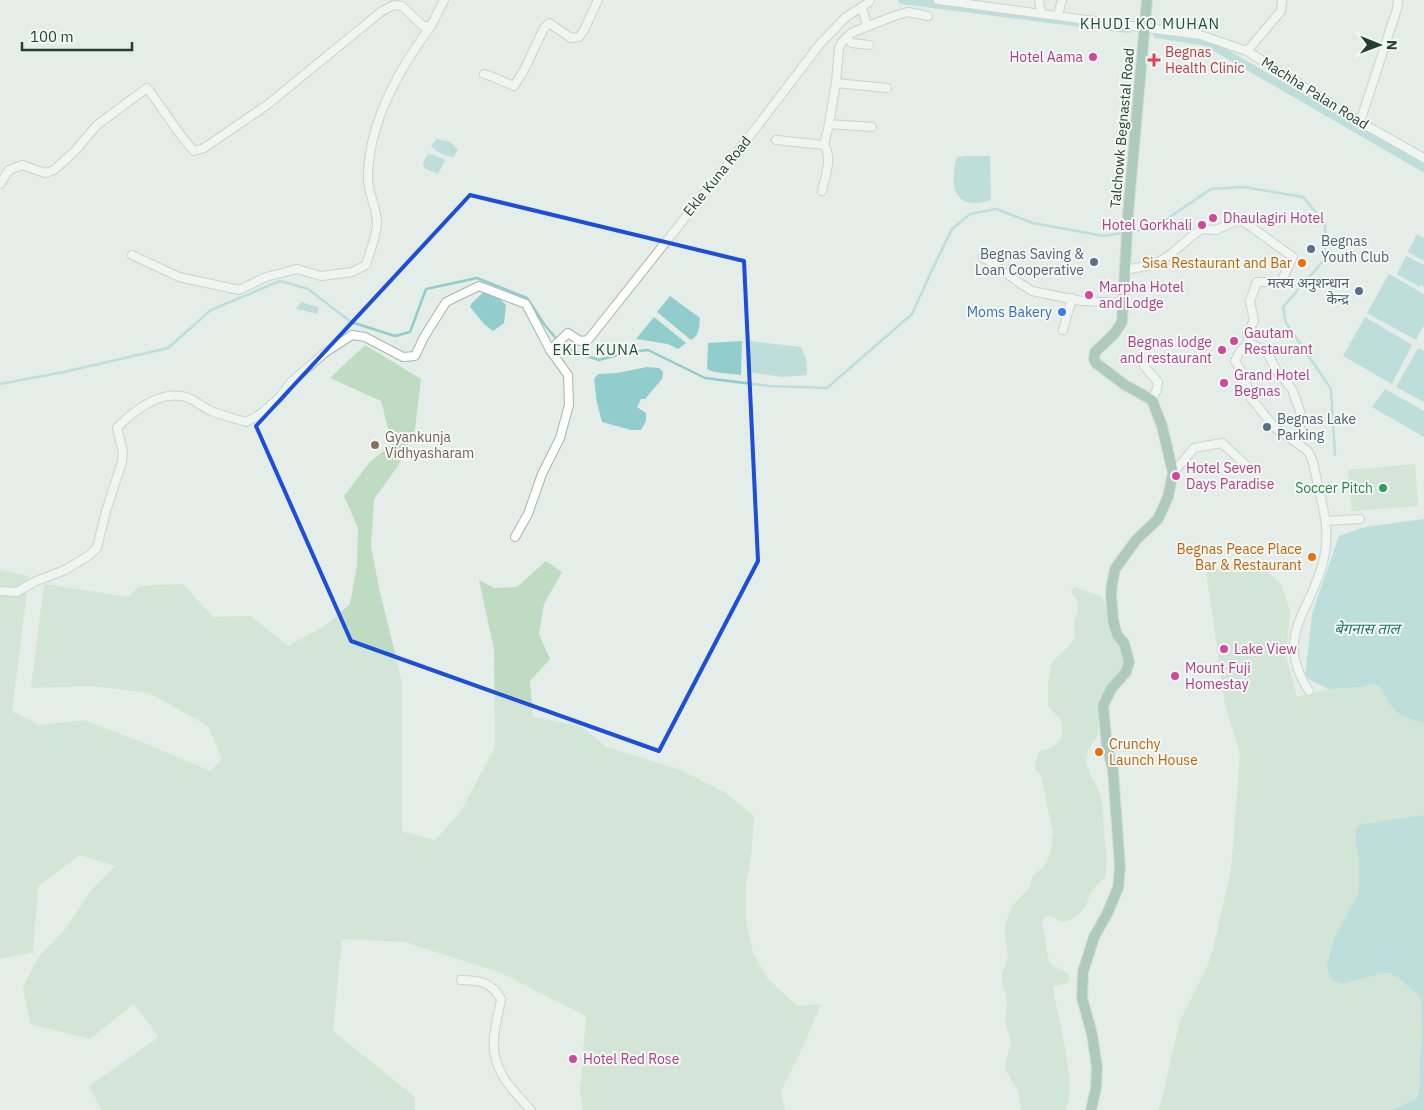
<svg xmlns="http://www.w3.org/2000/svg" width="1424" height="1110" font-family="'IBM Plex Sans','Noto Sans Devanagari',sans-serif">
	<rect width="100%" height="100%" fill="#e4ede7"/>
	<g fill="#bfdcc2">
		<path d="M 365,345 L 421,379 L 415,429 L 398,466 L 374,499 L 371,546 L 379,588 L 402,682 L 402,831 L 435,840 L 460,813 L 495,747 L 494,649 L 479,580 L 494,588 L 517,587 L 546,561 L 562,572 L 544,604 L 539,634 L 550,659 L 530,681 L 533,717 L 580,726 L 607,747 L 681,770 L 724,792 L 754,816 L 751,857 L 746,883 L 746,919 L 753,953 L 768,979 L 797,1006 L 821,1004 L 800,1053 L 781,1091 L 785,1110 L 583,1110 L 580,1091 L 586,1016 L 499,972 L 404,942 L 342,939 L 333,1031 L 415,1097 L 415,1110 L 102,1110 L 89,1086 L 159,1037 L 134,1004 L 90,1039 L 30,1024 L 23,987 L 38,958 L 67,927 L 92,889 L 115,866 L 80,855 L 38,886 L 33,952 L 0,959 L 0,570 L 29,576 L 12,711 L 39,725 L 84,720 L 147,744 L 210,771 L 222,759 L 208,726 L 149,693 L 94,686 L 31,688 L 44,584 L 128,597 L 139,586 L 183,584 L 213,617 L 251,616 L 288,646 L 326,625 L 350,604 L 357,565 L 358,528 L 344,496 L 369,463 L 392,444 L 381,401 L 330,378 Z"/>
		<path d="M 1415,464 L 1418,506 L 1352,511 L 1348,470 Z"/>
		<path d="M 1258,563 L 1281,584 L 1290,611 L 1286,656 L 1297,697 L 1328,689 L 1362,687 L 1373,684 L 1379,686 L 1383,690 L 1391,706 L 1410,720 L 1424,723 L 1424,815 C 1403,817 1382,822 1361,824 L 1355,840 L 1359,863 L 1359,892 L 1334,938 L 1329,974 L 1333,981 L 1343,984 L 1379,974 L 1390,973 L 1398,977 L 1417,994 L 1421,1001 L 1422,1042 L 1419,1061 L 1420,1084 L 1416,1097 L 1412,1101 L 1391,1110 L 1158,1110 L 1162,1098 L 1180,1021 L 1207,967 L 1213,949 L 1231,870 L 1240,754 L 1225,704 L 1206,570 Z"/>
		<path d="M 1075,587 L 1102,597 L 1107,609 L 1107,620 L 1110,632 L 1119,640 L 1125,658 L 1123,670 L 1099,698 L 1098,735 L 1088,751 L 1086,762 L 1090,774 L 1100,793 L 1103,807 L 1104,837 L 1107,857 L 1106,870 L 1105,877 L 1091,891 L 1087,903 L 1079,914 L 1068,921 L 1062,922 L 1051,916 L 1045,917 L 1042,922 L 1049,962 C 1055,969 1063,968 1069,975 L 1069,981 L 1064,984 L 1053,987 C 1058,1022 1077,1078 1066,1110 L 1021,1110 L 1018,1091 L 1006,1071 L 1005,1065 L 1011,1043 L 1005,1021 L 1007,1002 L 1005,991 L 1002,986 L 1002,974 L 1008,958 L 1004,929 L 1012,906 L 1030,887 L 1033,875 L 1043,868 L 1051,852 L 1053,832 L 1049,814 L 1041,776 L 1035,769 L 1035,763 L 1039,752 C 1052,747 1063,745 1062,729 C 1062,725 1061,721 1059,718 C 1055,713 1051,710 1048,705 L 1048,682 L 1051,665 L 1054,660 L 1068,647 L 1075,637 L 1074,625 L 1078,607 L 1077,601 L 1071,591 Z"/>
	</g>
	<g fill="#90cdcc">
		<path d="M 437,139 L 450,142 L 458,149 L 454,157 C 444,156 438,153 431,146 Z"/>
		<path d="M 431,154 L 444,159 L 445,161 L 438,174 L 424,168 L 423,164 L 427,155 Z"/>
		<path d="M 967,156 L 990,156 L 991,200 C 986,201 980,203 975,203 C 949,203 952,175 957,157 Z"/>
		<path d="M 1417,234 L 1424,238 L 1424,261 L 1408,252 Z"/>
		<path d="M 1406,256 L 1424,265 L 1424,287 L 1421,285 L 1420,287 L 1397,274 Z"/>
		<path d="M 1389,274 L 1424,294 L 1424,325 L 1416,340 L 1367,313 Z"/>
		<path d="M 484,292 L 497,296 L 506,305 L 504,323 L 493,331 L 485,325 L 470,307 L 472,303 Z"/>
		<path d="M 670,296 L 700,318 C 699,327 700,335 691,340 L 657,312 Z"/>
		<path d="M 301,302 L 318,307 L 318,314 L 296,309 Z"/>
		<path d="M 654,317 L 686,343 L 678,349 L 668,344 L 636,339 Z"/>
		<path d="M 1365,317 L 1412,345 L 1392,384 L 1343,356 Z"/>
		<path d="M 742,341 L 741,375 L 714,372 L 707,369 L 708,343 Z"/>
		<path d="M 750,341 L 801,347 L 806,359 L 807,375 L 782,377 L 749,372 Z"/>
		<path d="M 1418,348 L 1424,351 L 1424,402 L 1396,387 Z"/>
		<path d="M 647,367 L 659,368 L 663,372 L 662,379 L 645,399 L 641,399 L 637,407 L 646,413 L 646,421 L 641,430 L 631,430 L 602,422 L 597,403 L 594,379 L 598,374 L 617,373 Z"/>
		<path d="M 1385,389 L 1424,411 L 1424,437 L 1372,407 Z"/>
		<path d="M 1424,519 L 1424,723 C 1411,720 1400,717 1392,707 C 1386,700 1384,692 1379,686 L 1373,684 L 1362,687 L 1328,689 L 1305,677 L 1312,614 L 1339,536 L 1365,527 Z"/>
		<path d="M 1424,815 L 1424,1110 L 1391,1110 L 1412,1101 L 1417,1097 L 1420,1084 L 1419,1061 L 1422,1042 L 1421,1001 L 1417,994 L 1398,978 L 1390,973 L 1379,974 L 1343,984 L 1333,981 L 1329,974 L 1327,965 L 1334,938 L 1359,892 L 1359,863 L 1355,840 L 1356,829 L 1361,824 C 1382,822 1403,817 1424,815 Z"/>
	</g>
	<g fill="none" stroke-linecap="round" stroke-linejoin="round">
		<g stroke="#90cdcc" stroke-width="2.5">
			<path d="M 1129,232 L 1155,227 L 1211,189 L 1244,187 L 1303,197 L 1325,223 L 1325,259 L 1283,307 L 1286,323 L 1331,389 L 1335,455"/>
			<path d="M 0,384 L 64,372 L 168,348 L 211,310 L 280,281 L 308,289 L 351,322 L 395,336 L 410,332 L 426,289 L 477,278 L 527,298 L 544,324 L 564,348 L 599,360 L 629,352 L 648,350 L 705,378 L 769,386 L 827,388 L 912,314 L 932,270 L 952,229 L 970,214 L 996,209 L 1033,223 L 1104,236 L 1123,233"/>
		</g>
		<g stroke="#90cdcc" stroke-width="8">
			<path d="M 902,0 L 1128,29"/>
			<path d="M 1157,34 L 1206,42 L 1424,168"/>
		</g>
		<defs>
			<g id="minor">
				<path d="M 938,0 L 1200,35 L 1247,51 L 1360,122 L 1424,158"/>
				<path d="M 1039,0 L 1041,13"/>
				<path d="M 862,7 L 867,26"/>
				<path d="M 1058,15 L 1062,0"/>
				<path d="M 846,38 L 852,43 L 869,45"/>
				<path d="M 1247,51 L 1281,11 L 1282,0"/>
				<path d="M 484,74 L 493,77 L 514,86 L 524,70 L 544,28 L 549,23 L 571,38 L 579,37 L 584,30 L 598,0"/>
				<path d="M 836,83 L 887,88"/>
				<path d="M 1360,122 L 1397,9 L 1398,0"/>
				<path d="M 872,127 L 829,124 L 836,83 L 839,48 L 842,42 L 851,33 L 894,16 L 908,12 L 928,16"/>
				<path d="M 776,140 L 824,145 L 829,124"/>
				<path d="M 0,184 L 9,170 L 22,165 L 45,173 L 54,170 L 75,151 L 97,125 L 147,88 C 163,108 176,132 194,151 L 204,148 L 267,105 L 382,11 L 394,5 L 402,6 L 423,26 L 431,26 L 444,0"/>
				<path d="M 822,191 C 825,176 833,158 824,145"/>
				<path d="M 132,255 L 179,277 L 239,290 L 266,277 L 297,269 L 321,276 L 352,272 L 366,265 C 369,255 378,231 377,221 C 376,206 367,191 368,176 C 369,121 399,69 431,26"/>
				<path d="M 983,257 L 1021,284 L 1032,291 L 1081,301 L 1123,303"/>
				<path d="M 1125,270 L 1151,265 L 1162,260 L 1171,254 L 1192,236 L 1202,229 L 1216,230 L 1240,219 L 1293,257 L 1281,282 L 1257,282 L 1250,301 L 1254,321 L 1247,334 L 1249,343 L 1266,351 L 1277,371 L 1292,389 L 1302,417 L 1297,443 C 1300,446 1307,449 1309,453 C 1314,460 1316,477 1318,486 C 1324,510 1330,533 1324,558 C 1313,611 1272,634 1309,691"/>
				<path d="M 1063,330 L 1072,298"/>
				<path d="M 1249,343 L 1240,351 L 1235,361 L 1243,374 L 1251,398 L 1275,428 L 1297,443"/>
				<path d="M 550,350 L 568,333 L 580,341 L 588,340 L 746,141 L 820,44 L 846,17 L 868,3 L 870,0"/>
				<path d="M 1144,366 L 1158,382 L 1157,389 L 1152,400"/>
				<path d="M 1173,473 L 1194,448 L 1222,443 L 1247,466"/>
				<path d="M 1326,521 L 1360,519"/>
				<path d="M 0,591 L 17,592 L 34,582 L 65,570 L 88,556 L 97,548 L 106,511 L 122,462 L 123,452 L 117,428 C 132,412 158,392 181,396 C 192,397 199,405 209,410 C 220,415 234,418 246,422 L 259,415 L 279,398 L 292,381 L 326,352 L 352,335 L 365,337 L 403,357 L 415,356 L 424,337 L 446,302 L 479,286 L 526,304 L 550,350 L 568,375 L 569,405 L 560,438 L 542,474 L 528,514 L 515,537"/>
				<path d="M 461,980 C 481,981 490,981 501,999 C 499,1012 495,1025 494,1038 C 491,1069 511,1089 531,1110"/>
			</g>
			<path id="major" d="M 1091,1110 L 1096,1088 L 1097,1068 L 1092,1034 L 1082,998 L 1083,972 L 1094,937 L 1107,914 L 1118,888 L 1120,868 L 1113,770 L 1107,746 L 1103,706 L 1111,689 L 1126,672 L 1129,662 L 1124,643 L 1117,635 L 1113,620 L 1111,594 L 1112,584 L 1115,569 L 1136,540 L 1158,519 L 1168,497 L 1173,473 L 1162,426 L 1152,400 L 1125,385 L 1096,363 L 1094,359 L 1095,352 L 1114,334 L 1122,322 L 1128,214 L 1147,0"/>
		</defs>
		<use href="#minor" stroke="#a7b5ad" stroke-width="10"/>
		<use href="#major" stroke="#c2c9c6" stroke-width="12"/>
		<use href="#minor" stroke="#fff" stroke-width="8"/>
		<use href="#major" stroke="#6c9f89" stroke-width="10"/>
	</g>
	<path d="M0 0H1424V1110H0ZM 470,195 L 744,261 L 758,561 L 659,751 L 351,641 L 256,426 Z" fill="#e4ede7" fill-opacity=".55" fill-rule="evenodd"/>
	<path fill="none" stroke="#1d4ed8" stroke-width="4" stroke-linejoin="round" d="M 470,195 L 744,261 L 758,561 L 659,751 L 351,641 L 256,426 Z"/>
	<g fill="#d1479c" stroke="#f5f9f6" stroke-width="2">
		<circle cx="1093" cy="57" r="5"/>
		<circle cx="1213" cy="218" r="5"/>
		<circle cx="1202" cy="225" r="5"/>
		<circle cx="1089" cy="295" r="5"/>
		<circle cx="1234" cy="341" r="5"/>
		<circle cx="1222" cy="350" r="5"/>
		<circle cx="1224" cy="383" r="5"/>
		<circle cx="1176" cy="476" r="5"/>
		<circle cx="1224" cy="649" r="5"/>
		<circle cx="1175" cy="676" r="5"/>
		<circle cx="573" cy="1059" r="5"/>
	</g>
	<path fill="#e0444e" stroke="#f5f9f6" stroke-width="2" d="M1151.5 52.5h5v5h5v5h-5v5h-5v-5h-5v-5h5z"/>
	<g fill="#5c6f8a" stroke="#f5f9f6" stroke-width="2">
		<circle cx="1311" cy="249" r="5"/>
		<circle cx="1094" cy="262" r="5"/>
		<circle cx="1359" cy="291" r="5"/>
		<circle cx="1267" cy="427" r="5"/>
	</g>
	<g fill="#e8710a" stroke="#f5f9f6" stroke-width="2">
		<circle cx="1302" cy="263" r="5"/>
		<circle cx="1312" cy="557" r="5"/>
		<circle cx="1099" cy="752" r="5"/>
	</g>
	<circle fill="#3f7fe0" stroke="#f5f9f6" stroke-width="2" cx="1062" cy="312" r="5"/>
	<circle fill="#8d6e63" stroke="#f5f9f6" stroke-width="2" cx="375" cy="445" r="5"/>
	<circle fill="#2e9e5b" stroke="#f5f9f6" stroke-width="2" cx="1383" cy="488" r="5"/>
	<g text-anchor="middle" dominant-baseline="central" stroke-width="4" stroke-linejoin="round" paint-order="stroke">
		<g font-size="14" fill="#be3a42" stroke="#f5f9f6" text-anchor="start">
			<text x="1165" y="52">Begnas<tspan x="1165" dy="16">Health Clinic</tspan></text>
		</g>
		<g font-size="14" fill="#b23c85" stroke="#f5f9f6" text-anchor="start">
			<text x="1083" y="57" text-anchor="end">Hotel Aama</text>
			<text x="1223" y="218">Dhaulagiri Hotel</text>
			<text x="1192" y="225" text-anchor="end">Hotel Gorkhali</text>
			<text x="1099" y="287">Marpha Hotel<tspan x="1099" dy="16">and Lodge</tspan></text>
			<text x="1244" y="333">Gautam<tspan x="1244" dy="16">Restaurant</tspan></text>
			<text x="1212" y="342" text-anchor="end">Begnas lodge<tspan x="1212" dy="16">and restaurant</tspan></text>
			<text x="1234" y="375">Grand Hotel<tspan x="1234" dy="16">Begnas</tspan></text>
			<text x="1186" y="468">Hotel Seven<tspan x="1186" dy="16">Days Paradise</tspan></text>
			<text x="1234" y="649">Lake View</text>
			<text x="1185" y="668">Mount Fuji<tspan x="1185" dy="16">Homestay</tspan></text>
			<text x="583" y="1059">Hotel Red Rose</text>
		</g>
		<g font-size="14" fill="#253d32" stroke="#f5f9f6">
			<text transform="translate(1315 93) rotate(32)">Machha Palan Road</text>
			<text transform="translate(1122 128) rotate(-85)">Talchowk Begnastal Road</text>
			<text transform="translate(717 176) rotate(-51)">Ekle Kuna Road</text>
		</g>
		<g font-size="14" fill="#4e5e75" stroke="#f5f9f6" text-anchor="start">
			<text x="1321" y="241">Begnas<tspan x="1321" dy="16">Youth Club</tspan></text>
			<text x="1084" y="254" text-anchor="end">Begnas Saving &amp;<tspan x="1084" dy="16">Loan Cooperative</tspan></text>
			<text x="1349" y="283" text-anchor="end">मत्स्य अनुशन्धान<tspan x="1349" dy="16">केन्द्र</tspan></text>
			<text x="1277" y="419">Begnas Lake<tspan x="1277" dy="16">Parking</tspan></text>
		</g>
		<g font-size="14" fill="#c56008" stroke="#f5f9f6" text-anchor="end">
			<text x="1292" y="263">Sisa Restaurant and Bar</text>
			<text x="1302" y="549">Begnas Peace Place<tspan x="1302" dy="16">Bar &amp; Restaurant</tspan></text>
			<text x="1109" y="744" text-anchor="start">Crunchy<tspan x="1109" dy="16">Launch House</tspan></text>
		</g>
		<g font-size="14" fill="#366cbe" stroke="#f5f9f6" text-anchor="end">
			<text x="1052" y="312">Moms Bakery</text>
		</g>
		<g font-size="14" fill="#785e54" stroke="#f5f9f6" text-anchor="start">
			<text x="385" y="437">Gyankunja<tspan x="385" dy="16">Vidhyasharam</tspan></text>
		</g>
		<g font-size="14" fill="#27864d" stroke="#f5f9f6" text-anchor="end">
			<text x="1373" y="488">Soccer Pitch</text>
		</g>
		<g font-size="15" letter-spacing="1" fill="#224e3c" stroke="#f5f9f6">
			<text x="1150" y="23">KHUDI KO MUHAN</text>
			<text x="596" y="349">EKLE KUNA</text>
		</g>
		<g font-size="15" font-style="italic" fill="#237575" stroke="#f5f9f6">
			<text x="1367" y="628">बेगनास ताल</text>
		</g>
	</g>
	<g transform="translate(1379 45) rotate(91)" stroke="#f5f9f6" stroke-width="4" paint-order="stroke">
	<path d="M0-4L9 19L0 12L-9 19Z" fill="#253d32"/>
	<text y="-8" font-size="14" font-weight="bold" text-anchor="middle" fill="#253d32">N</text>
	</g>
	<path d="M22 42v8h110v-8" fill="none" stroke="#253d32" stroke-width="2.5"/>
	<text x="30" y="42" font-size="15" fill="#253d32" stroke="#f5f9f6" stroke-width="4" paint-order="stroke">100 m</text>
</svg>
